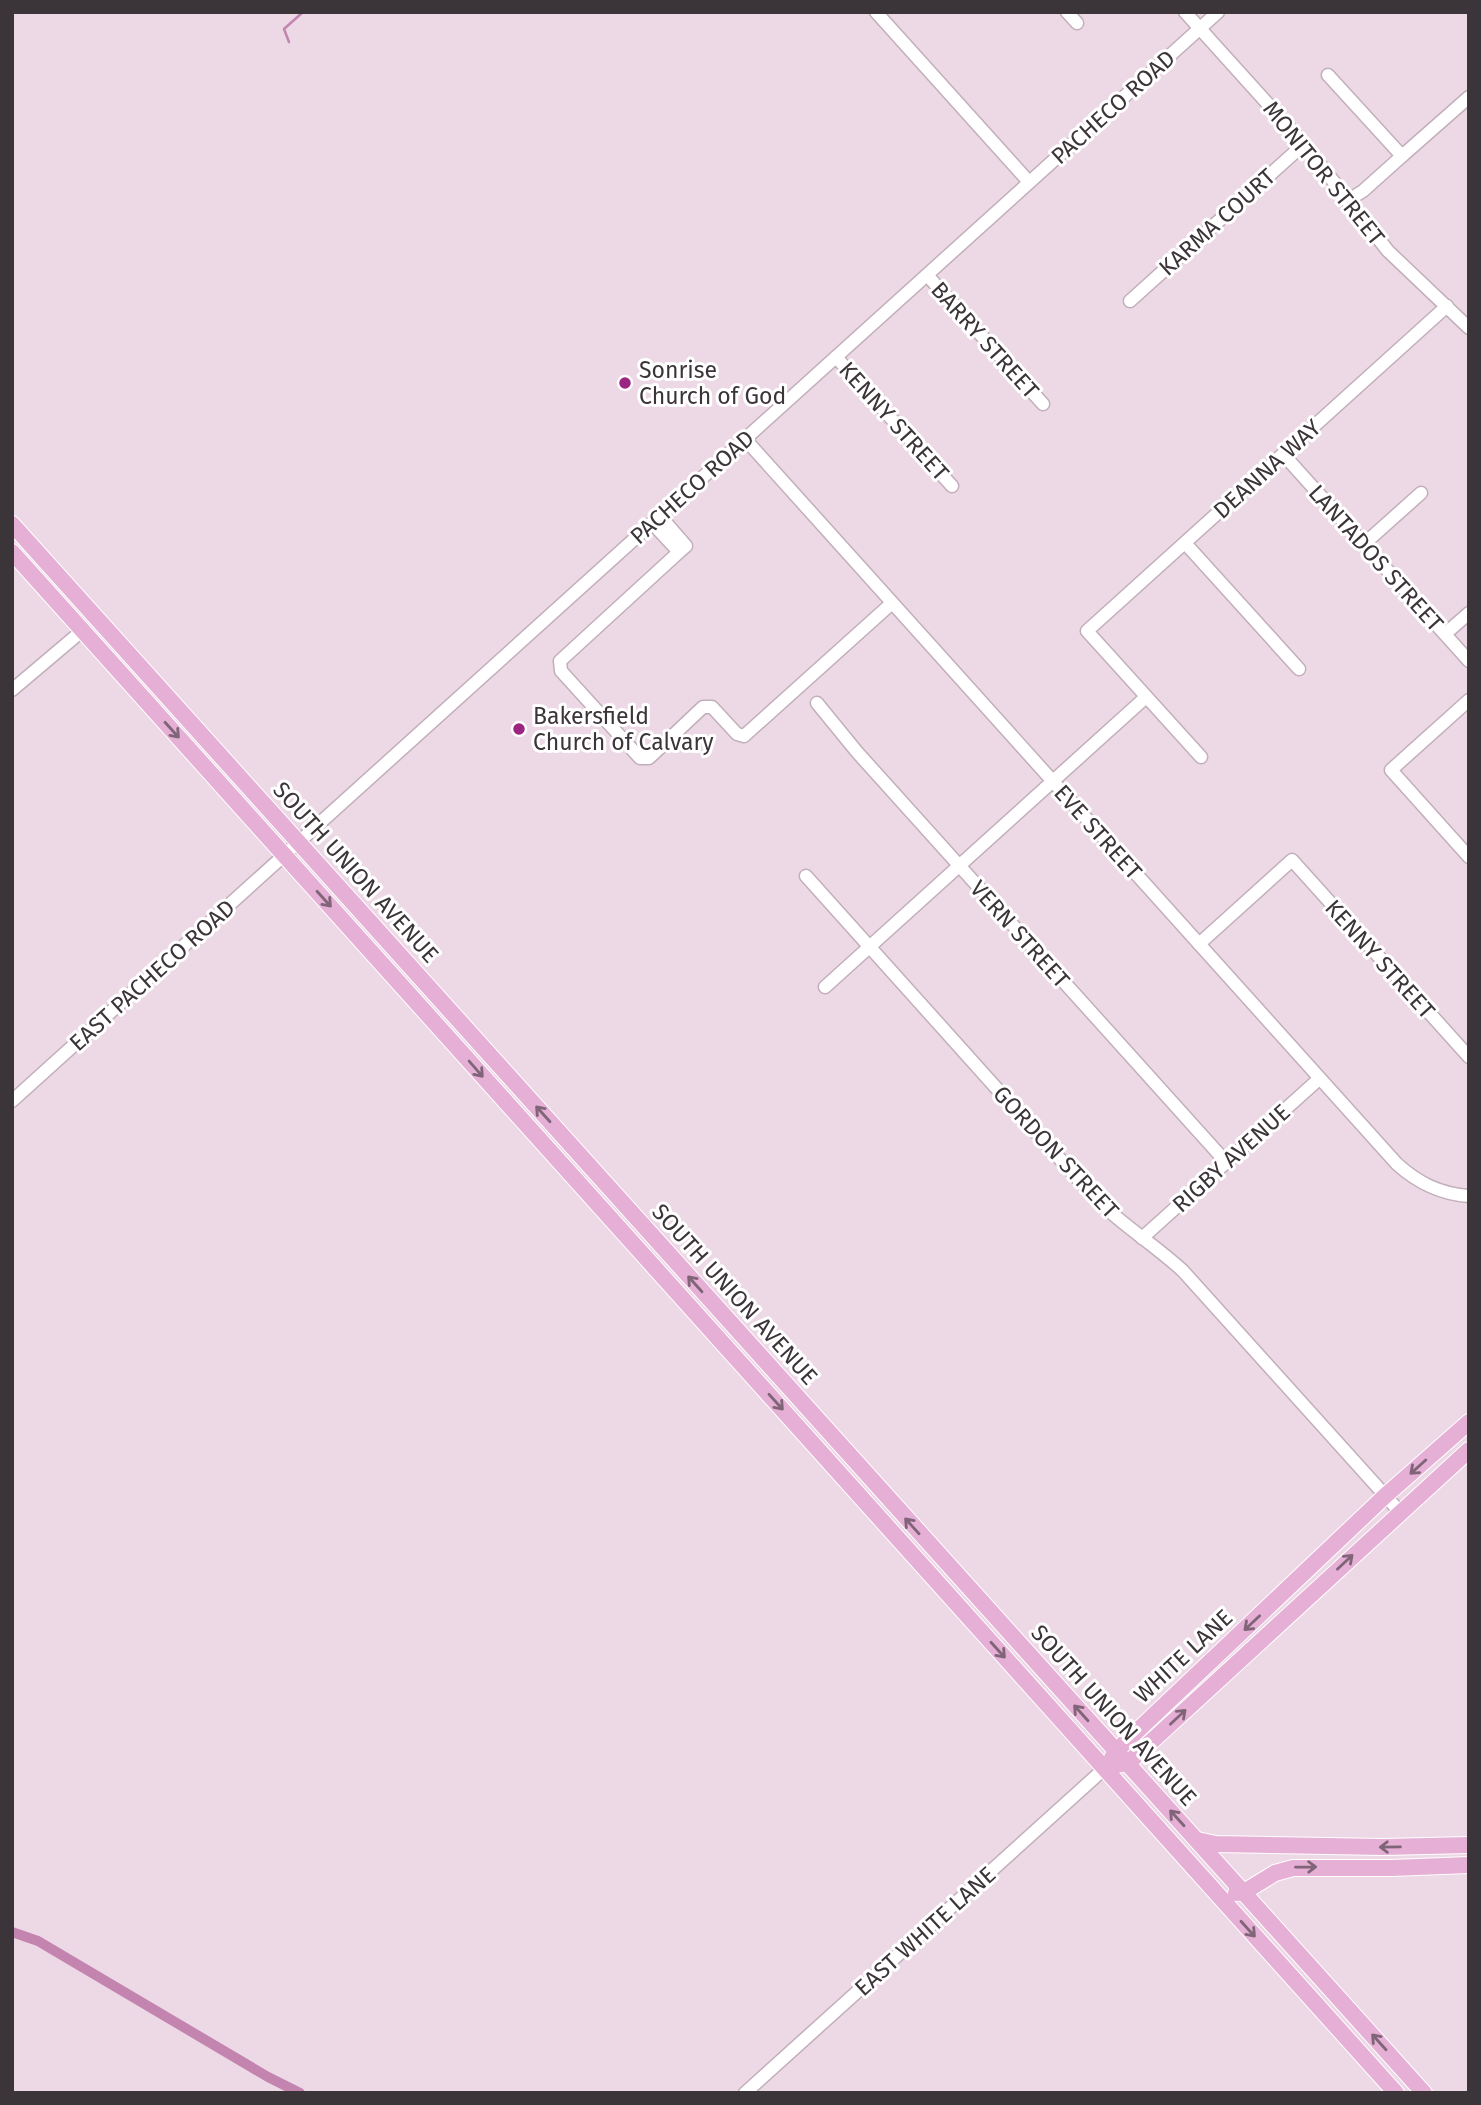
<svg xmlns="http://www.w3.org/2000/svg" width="1481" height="2105" font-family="'Fira Sans',sans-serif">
	<rect width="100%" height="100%" fill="#ecd9e5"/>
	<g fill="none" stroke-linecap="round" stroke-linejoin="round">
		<path stroke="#c385b0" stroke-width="2.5" d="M 289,42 L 284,29 L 303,12"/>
		<path stroke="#c385b0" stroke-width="10" d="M 12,1932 L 38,1941 L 268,2077 L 300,2093"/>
		<defs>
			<g id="minor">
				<path d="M 876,12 L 1029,182"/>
				<path d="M 1067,12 L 1077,23"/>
				<path d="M 1185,12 L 1304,144 L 1388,251 L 1469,328"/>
				<path d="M 1328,75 L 1402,156 L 1469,97"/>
				<path d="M 1347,201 L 1363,191 L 1402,156"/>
				<path d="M 927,275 L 1043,404"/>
				<path d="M 1130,301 L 1304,144"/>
				<path d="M 836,357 L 952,486"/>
				<path d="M 745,439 L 1397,1164 C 1418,1183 1440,1194 1469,1196"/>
				<path d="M 1283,454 L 1469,661"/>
				<path d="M 652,523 L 679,552 L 686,546 L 660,516"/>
				<path d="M 1185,543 L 1299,669"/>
				<path d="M 1364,544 L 1421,493"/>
				<path d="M 679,552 L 560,661 L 561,671 L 640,758 L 649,758 L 703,707 L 712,707 L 737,734 L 744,736 L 892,603"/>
				<path d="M 1445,634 L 1469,613"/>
				<path d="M 12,690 L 83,630"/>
				<path d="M 1469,700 L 1391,770 L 1469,857"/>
				<path d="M 817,703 L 857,752 L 1226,1162"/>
				<path d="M 1201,757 L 1087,631 L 1447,306"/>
				<path d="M 806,876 L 1095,1198 C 1122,1225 1155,1245 1183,1271 L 1400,1512"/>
				<path d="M 1199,944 L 1292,860 L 1469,1057"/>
				<path d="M 825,987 L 1146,697"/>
				<path d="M 12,1101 L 1218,12"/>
				<path d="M 1142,1238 L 1319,1079"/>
				<path d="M 745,2093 L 1105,1768"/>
			</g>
			<g id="major">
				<path d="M 12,524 L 1424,2093"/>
				<path d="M 12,552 L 1396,2093"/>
				<path d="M 1112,1758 L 1116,1751 L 1385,1496 L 1469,1422"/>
				<path d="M 1117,1765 L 1128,1763 L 1469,1450"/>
				<path d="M 1197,1840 L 1216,1844 L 1383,1847 L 1469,1845"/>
				<path d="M 1236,1893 L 1244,1892 L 1275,1873 L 1293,1868 L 1392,1868 L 1469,1865"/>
			</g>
		</defs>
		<use href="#minor" stroke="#c2afbb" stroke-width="15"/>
		<use href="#major" stroke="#fff" stroke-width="18"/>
		<use href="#minor" stroke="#fff" stroke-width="12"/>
		<use href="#major" stroke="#e6afd5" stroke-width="16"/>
	</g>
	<defs><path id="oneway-shaft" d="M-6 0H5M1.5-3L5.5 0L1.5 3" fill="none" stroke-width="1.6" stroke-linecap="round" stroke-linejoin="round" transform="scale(1.75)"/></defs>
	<g stroke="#7f6577">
		<use href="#oneway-shaft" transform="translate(172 730) rotate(48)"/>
		<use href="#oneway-shaft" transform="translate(324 899) rotate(48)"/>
		<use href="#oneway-shaft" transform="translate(476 1069) rotate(49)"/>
		<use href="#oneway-shaft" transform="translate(543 1114) rotate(-132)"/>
		<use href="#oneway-shaft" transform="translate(695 1284) rotate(-132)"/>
		<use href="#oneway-shaft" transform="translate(776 1402) rotate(48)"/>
		<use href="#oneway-shaft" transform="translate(1418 1467) rotate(138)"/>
		<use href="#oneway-shaft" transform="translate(912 1526) rotate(-132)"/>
		<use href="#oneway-shaft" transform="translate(1345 1562) rotate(-43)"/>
		<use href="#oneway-shaft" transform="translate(1252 1623) rotate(137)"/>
		<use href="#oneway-shaft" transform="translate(998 1650) rotate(48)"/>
		<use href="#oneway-shaft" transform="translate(1081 1713) rotate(-132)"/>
		<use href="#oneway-shaft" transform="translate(1178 1717) rotate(-43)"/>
		<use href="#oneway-shaft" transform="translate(1177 1818) rotate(-132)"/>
		<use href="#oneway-shaft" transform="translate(1390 1847) rotate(179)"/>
		<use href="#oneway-shaft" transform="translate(1306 1867) rotate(-1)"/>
		<use href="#oneway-shaft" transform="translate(1248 1929) rotate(48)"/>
		<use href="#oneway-shaft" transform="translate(1379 2042) rotate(-132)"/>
	</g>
	<g fill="#9b2580" stroke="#fff" stroke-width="2.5">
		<circle cx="625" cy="383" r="7"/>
		<circle cx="519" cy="729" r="7"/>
	</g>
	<g text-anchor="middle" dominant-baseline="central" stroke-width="6" stroke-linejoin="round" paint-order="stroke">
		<g font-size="23" fill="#3b3438" stroke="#fff">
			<text transform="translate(1113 107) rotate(-42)">PACHECO ROAD</text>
			<text transform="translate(1324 173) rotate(51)">MONITOR STREET</text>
			<text transform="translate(1217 222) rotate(-42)">KARMA COURT</text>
			<text transform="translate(985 340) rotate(48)">BARRY STREET</text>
			<text transform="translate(894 421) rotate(48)">KENNY STREET</text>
			<text transform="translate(1267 469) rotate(-42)">DEANNA WAY</text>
			<text transform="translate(692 487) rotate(-42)">PACHECO ROAD</text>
			<text transform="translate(1376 558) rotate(48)">LANTADOS STREET</text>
			<text transform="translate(1098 832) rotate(48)">EVE STREET</text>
			<text transform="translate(356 872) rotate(48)">SOUTH UNION AVENUE</text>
			<text transform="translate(1020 934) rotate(48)">VERN STREET</text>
			<text transform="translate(1380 959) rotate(48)">KENNY STREET</text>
			<text transform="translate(152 975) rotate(-42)">EAST PACHECO ROAD</text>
			<text transform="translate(1056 1152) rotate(47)">GORDON STREET</text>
			<text transform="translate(1231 1158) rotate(-42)">RIGBY AVENUE</text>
			<text transform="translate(735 1294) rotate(48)">SOUTH UNION AVENUE</text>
			<text transform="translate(1183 1656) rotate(-43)">WHITE LANE</text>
			<text transform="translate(1114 1715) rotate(48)">SOUTH UNION AVENUE</text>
			<text transform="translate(925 1931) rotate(-42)">EAST WHITE LANE</text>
		</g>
		<g font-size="23" fill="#3b3438" stroke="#fff" text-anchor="start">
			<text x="639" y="370">Sonrise<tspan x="639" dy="26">Church of God</tspan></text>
			<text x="533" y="716">Bakersfield<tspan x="533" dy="26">Church of Calvary</tspan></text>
		</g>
	</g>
	<rect width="1481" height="2105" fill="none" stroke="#3b3438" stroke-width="28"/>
</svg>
